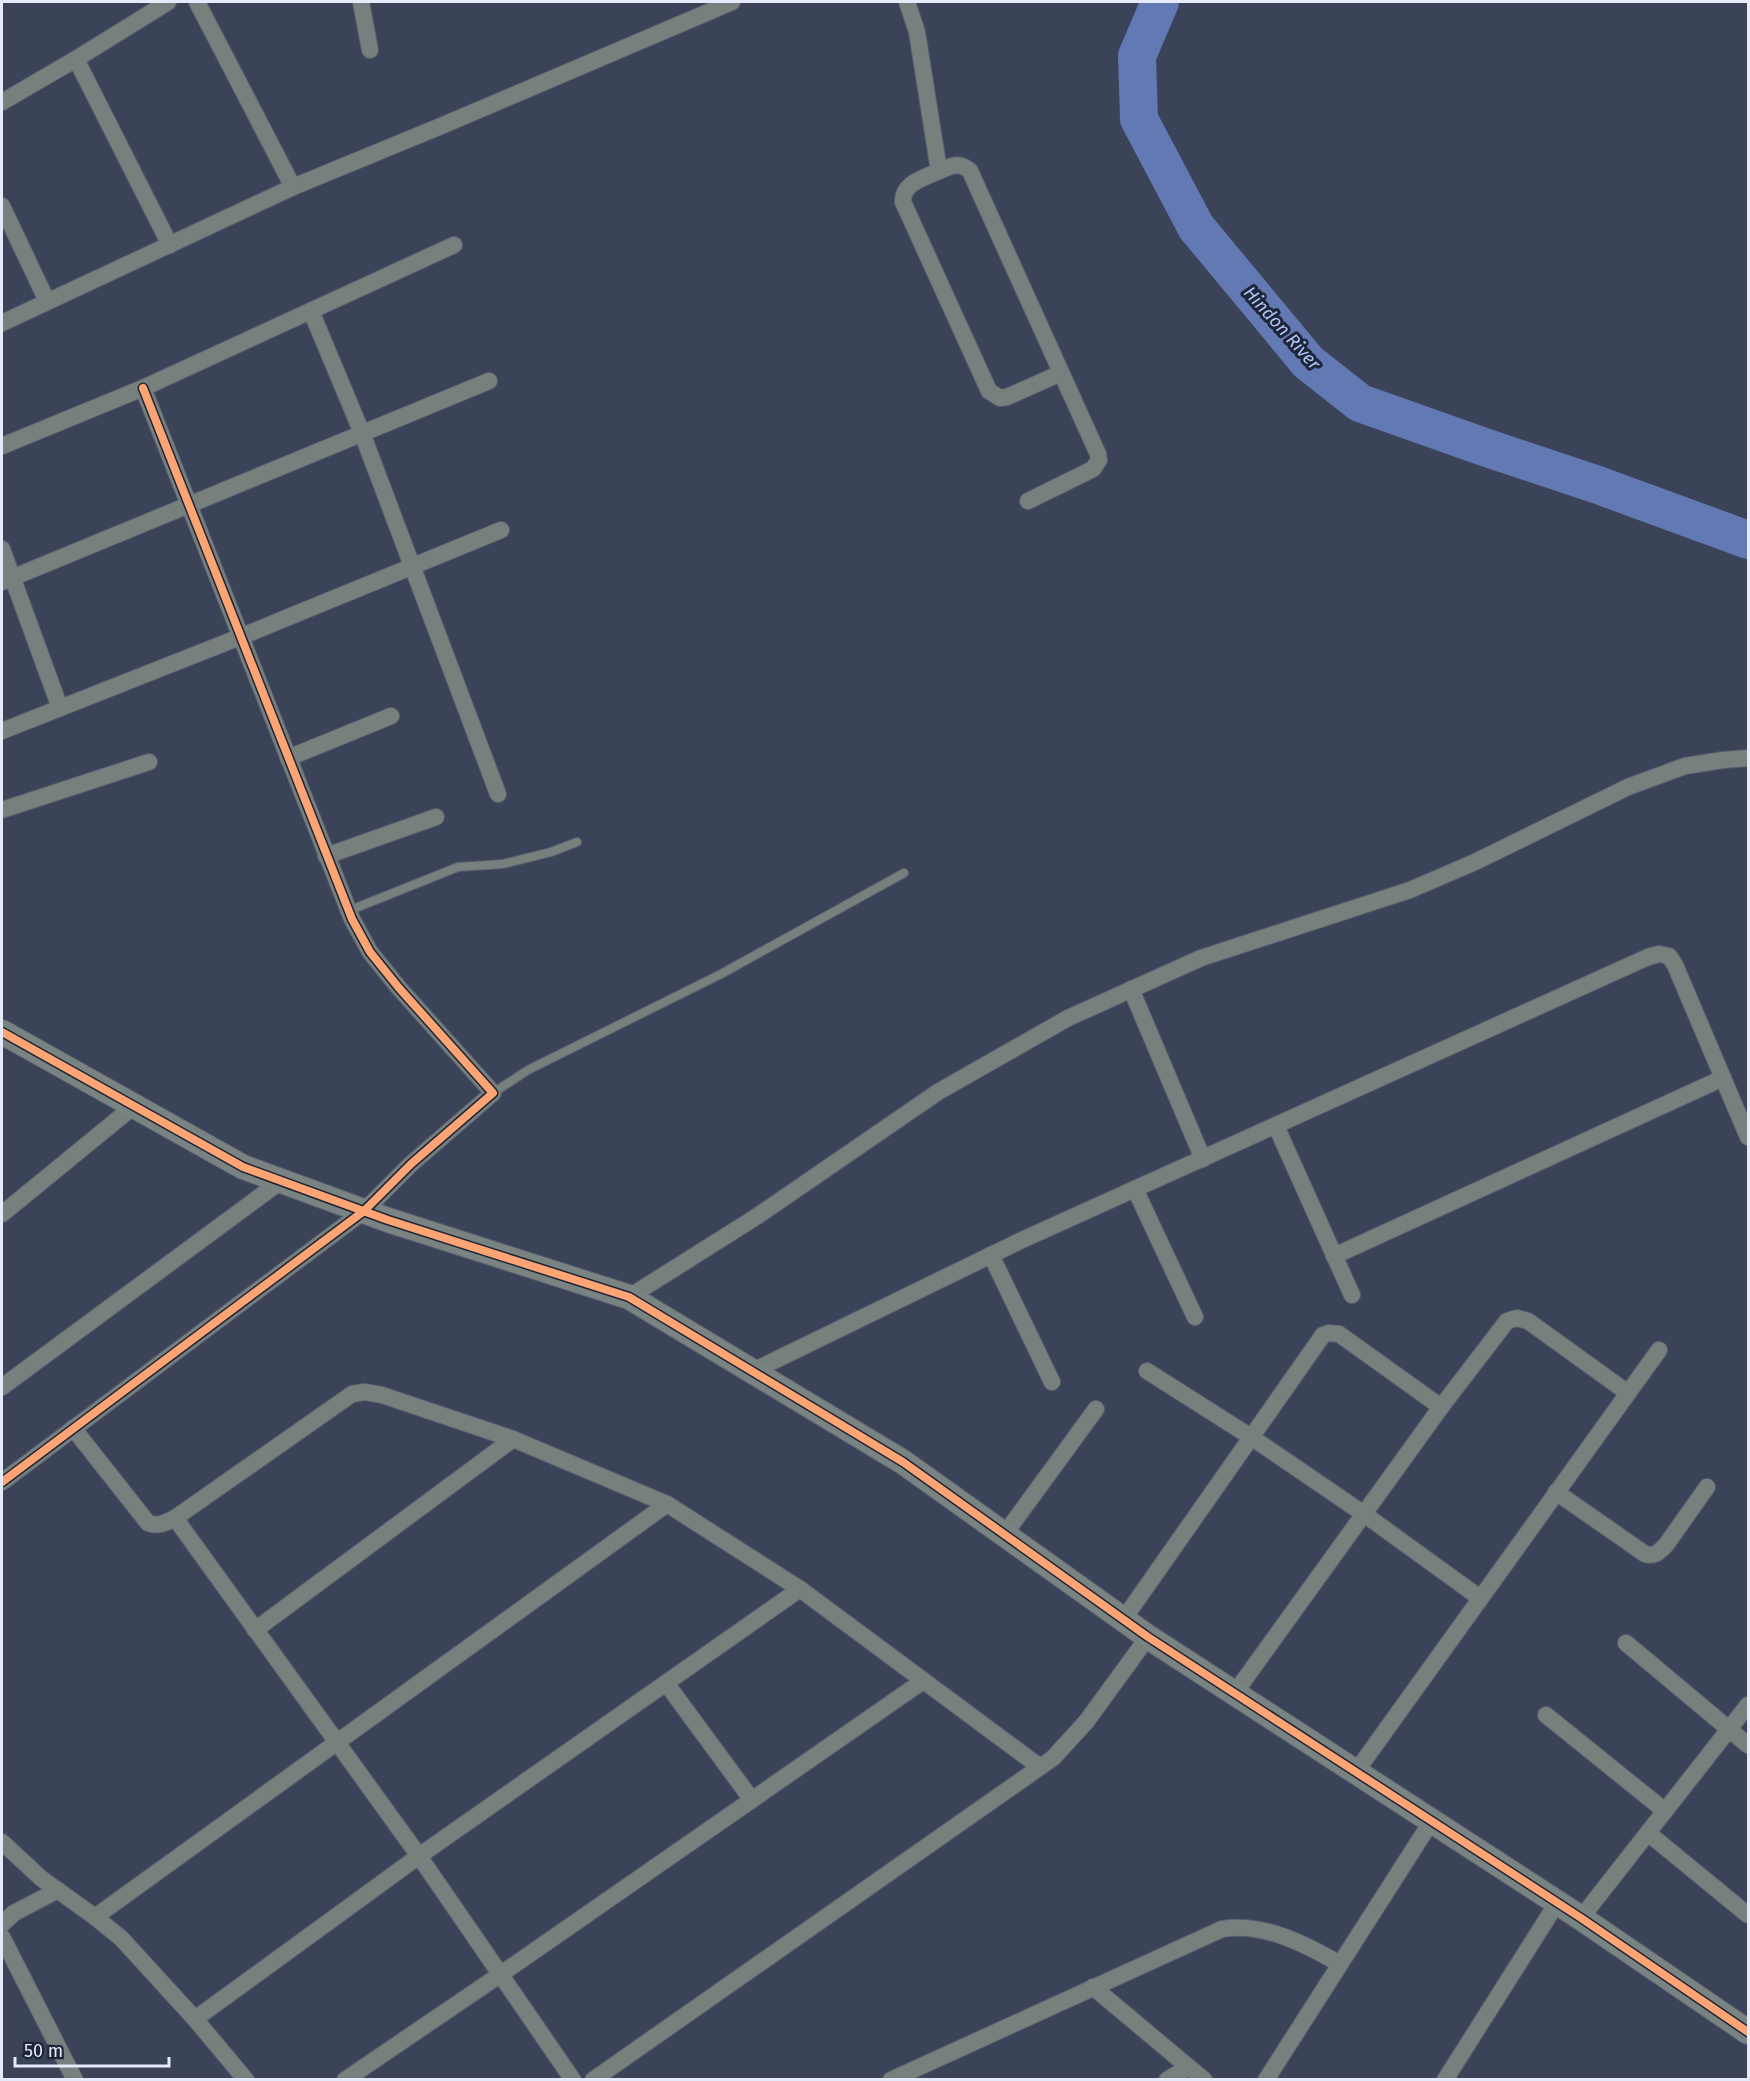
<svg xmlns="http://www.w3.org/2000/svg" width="1750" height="2081" font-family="'Fira Sans',sans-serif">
	<rect width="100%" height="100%" fill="#3b4358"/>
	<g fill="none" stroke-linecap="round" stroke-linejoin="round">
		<path stroke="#6279b4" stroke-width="38" d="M 1160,2 L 1137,56 L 1139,119 L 1196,227 L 1308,362 L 1360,403 L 1487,448 L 1598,485 L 1748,540"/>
		<defs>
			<g id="lane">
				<path d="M 348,911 L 458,867 L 503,864 L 551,852 L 577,842"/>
				<path d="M 493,1093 L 528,1070 L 721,974 L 904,873"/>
			</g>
			<g id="street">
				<path d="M 197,2 L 293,187"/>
				<path d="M 361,2 L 370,50"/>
				<path d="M 907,2 L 917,32 L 939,171 C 951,166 959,161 970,171 L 1098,454 L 1099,460 L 1093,469 L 1028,501"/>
				<path d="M 76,59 L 170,245"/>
				<path d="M 2,102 L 76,59 L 168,2"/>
				<path d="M 939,171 C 924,178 902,183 903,202 L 989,391 L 1000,398 L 1007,397 L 1061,373"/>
				<path d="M 2,206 L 47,301"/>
				<path d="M 311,311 L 362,433 L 498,794"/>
				<path d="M 2,323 L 293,187 L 441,126 L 732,2"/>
				<path d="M 2,446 L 143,388 L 454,245"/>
				<path d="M 2,549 L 60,708"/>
				<path d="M 2,582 L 489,381"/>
				<path d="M 2,731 L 240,637 L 501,530"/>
				<path d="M 288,758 L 391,716"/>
				<path d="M 2,810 L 149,762"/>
				<path d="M 326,856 L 436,817"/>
				<path d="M 1131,989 L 1203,1159"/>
				<path d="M 1276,1126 L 1352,1295"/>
				<path d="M 1135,1189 L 1195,1317"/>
				<path d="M 2,1214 L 134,1106"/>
				<path d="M 991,1255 L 1052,1382"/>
				<path d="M 1334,1256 L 1723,1078"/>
				<path d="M 629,1297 L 756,1217 L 938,1092 L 1068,1018 L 1201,958 L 1410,890 L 1475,862 L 1628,787 L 1685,766 L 1723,760 L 1748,758"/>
				<path d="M 753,1371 L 1022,1240 L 1648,957 L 1659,954 L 1669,956 L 1675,965 L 1748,1137"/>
				<path d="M 1147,1371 L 1251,1437 L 1364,1514 L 1480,1598"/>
				<path d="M 2,1387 L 281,1181"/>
				<path d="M 73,1428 L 148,1523 C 158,1527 165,1523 175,1518 L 419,1856 L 573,2080"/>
				<path d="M 2,1482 L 364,1211 L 411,1164 L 493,1093 L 399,988 L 370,952 L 352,919 L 143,388"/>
				<path d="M 1556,1492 L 1645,1554 C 1655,1557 1659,1552 1666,1545 L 1707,1487"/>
				<path d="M 175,1518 L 352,1394 L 365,1392 L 382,1395 L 513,1439 L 667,1504 L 800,1589 L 1040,1767"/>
				<path d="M 1004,1535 L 1096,1409"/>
				<path d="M 1123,1620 L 1323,1335 L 1329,1333 L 1339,1334 L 1441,1407"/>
				<path d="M 255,1630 L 513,1439"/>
				<path d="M 1626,1643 L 1748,1745"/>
				<path d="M 666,1683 L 752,1800"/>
				<path d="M 1234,1694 L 1441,1407 L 1507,1321 L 1517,1318 L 1528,1321 L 1628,1393"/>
				<path d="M 1546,1715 L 1665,1811"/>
				<path d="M 1355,1773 L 1659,1350"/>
				<path d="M 1648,1833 L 1748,1915"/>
				<path d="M 2,1842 L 42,1879 L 95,1917 L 121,1938 L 195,2019 L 246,2080"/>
				<path d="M 95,1917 L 667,1504"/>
				<path d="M 1581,1918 L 1748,1705"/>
				<path d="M 2,1924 L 14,1913 L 58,1890"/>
				<path d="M 2,1937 L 75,2080"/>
				<path d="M 1093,1987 L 1204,2080"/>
				<path d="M 195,2019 L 419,1856 L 800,1589"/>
				<path d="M 345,2080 L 501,1974 L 923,1681"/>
				<path d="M 593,2080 L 1053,1758 L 1086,1722 L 1148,1637"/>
				<path d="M 891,2080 L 1222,1929 C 1263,1922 1305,1944 1340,1964"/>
				<path d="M 1167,2080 L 1188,2067"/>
				<path d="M 1266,2080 L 1431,1822"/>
				<path d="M 1445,2080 L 1557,1903"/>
			</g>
			<path id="secondary" d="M 2,1032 L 243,1167 L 388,1220 L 629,1297 L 903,1462 L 1148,1637 L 1581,1918 L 1748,2032"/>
		</defs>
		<use href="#lane" stroke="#595f6f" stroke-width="10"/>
		<use href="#street" stroke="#595f6f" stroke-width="18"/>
		<use href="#secondary" stroke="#595f6f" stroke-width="26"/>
		<use href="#lane" stroke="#77807d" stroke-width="8"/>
		<use href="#street" stroke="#77807d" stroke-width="16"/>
		<use href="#secondary" stroke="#798482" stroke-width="24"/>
		<defs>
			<g id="cycleway">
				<path d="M 2,1032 L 243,1167 L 388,1220 L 629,1297 L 903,1462 L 1148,1637 L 1581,1918 L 1748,2032"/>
				<path d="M 2,1482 L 364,1211 L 411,1164 L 493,1093 L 399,988 L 370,952 L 352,919 L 143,388"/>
			</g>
		</defs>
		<use href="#cycleway" stroke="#1e2537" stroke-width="11"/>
		<use href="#cycleway" stroke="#fda474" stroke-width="8"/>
	</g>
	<g text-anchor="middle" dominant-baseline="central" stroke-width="6" stroke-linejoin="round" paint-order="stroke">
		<g font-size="18" font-style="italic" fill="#afc5fa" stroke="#1e2537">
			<text transform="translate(1282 328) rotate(48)">Hindon River</text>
		</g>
	</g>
	<rect width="1750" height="2081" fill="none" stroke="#e5ebfa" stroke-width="6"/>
	<path d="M15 2057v9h154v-9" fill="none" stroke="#e5ebfa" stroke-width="3"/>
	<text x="24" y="2057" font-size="18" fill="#e5ebfa" stroke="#1e2537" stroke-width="4.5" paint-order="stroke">50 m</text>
</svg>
